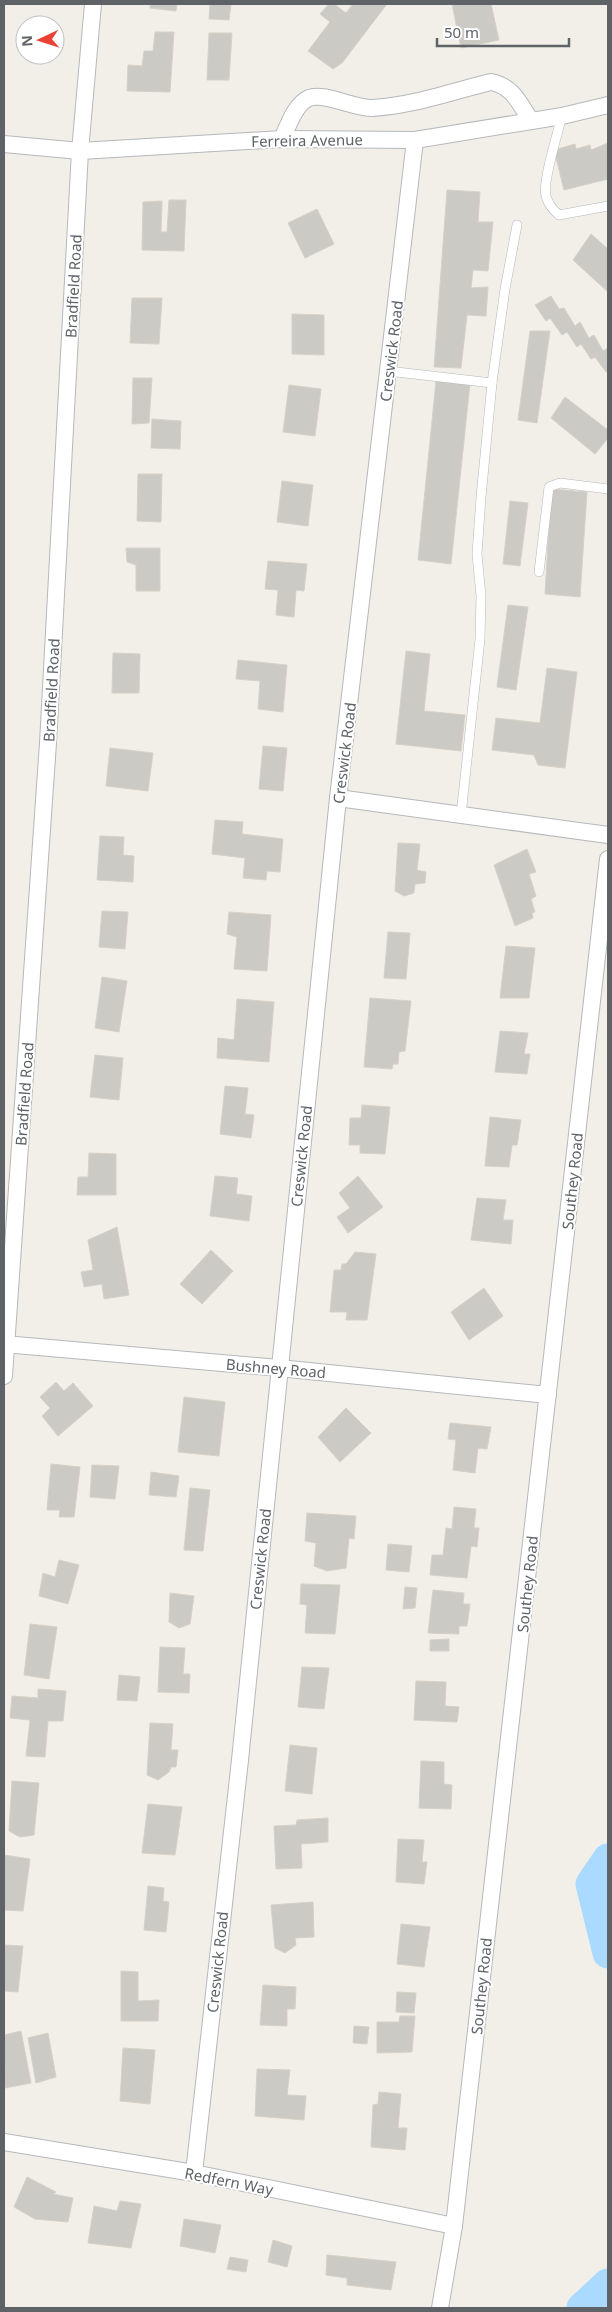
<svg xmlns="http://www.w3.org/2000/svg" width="612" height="2312" font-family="'Noto Sans',sans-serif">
	<rect width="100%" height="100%" fill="#f1efe8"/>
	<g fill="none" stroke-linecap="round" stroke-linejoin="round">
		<g stroke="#aadaff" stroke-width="31">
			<path d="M 608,1859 L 591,1884 L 608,1953"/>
			<path d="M 582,2308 L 608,2284"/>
		</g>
	</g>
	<g fill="#cccac5" stroke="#d6d1c6">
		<path d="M 150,4 L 177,4 L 176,11 L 150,8 Z"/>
		<path d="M 210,4 L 231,4 L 229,20 L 209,19 Z"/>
		<path d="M 329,4 L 334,4 L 346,13 L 353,4 L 387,4 L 342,63 L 333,69 L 308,51 L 330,22 L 320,14 Z"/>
		<path d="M 452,4 L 491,4 L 499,40 L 461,48 Z"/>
		<path d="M 155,32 L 174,32 L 170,92 L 127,91 L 128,65 L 142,66 L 144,51 L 153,51 Z"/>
		<path d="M 209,33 L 232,33 L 229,80 L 207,80 Z"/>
		<path d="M 608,143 L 608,179 L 564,190 L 554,150 L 575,144 L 576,149 L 590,145 L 591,150 Z"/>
		<path d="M 447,190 L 480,192 L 478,222 L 493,222 L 488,271 L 473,270 L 471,288 L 488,287 L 486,316 L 467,315 L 461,368 L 434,367 Z"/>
		<path d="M 169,200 L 186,200 L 184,251 L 142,250 L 143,202 L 162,201 L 161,232 L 167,232 Z"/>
		<path d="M 317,209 L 334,244 L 305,258 L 288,223 Z"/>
		<path d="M 591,234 L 608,249 L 608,292 L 573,260 Z"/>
		<path d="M 551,296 L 559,309 L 564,308 L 575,326 L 580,322 L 589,338 L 594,335 L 603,351 L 608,348 L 608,371 L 606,372 L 595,357 L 591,359 L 581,344 L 577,347 L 567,332 L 562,335 L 550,318 L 546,321 L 535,305 Z"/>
		<path d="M 132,298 L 162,298 L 159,344 L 130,343 Z"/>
		<path d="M 292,314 L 324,315 L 324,355 L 292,354 Z"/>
		<path d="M 530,331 L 550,331 L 537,423 L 518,420 Z"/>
		<path d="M 133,378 L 152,378 L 149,423 L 132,424 Z"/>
		<path d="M 436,381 L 470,384 L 451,564 L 418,560 Z"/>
		<path d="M 289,385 L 321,389 L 315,436 L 283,432 Z"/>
		<path d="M 565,397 L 608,430 L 608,438 L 595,454 L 551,418 Z"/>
		<path d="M 152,419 L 181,421 L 180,449 L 151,448 Z"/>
		<path d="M 138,474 L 162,474 L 161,522 L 137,521 Z"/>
		<path d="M 282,481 L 313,485 L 308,526 L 277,522 Z"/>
		<path d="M 551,489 L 587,492 L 580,597 L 545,594 Z"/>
		<path d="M 510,501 L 528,503 L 520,566 L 503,564 Z"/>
		<path d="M 126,548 L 160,548 L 160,591 L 136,591 L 136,565 L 127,562 Z"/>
		<path d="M 268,561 L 307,564 L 304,591 L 296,590 L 294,617 L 276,615 L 278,590 L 265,589 Z"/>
		<path d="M 508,605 L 528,607 L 516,690 L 497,687 Z"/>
		<path d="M 406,651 L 430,654 L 424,711 L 465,715 L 461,751 L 396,744 Z"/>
		<path d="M 113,653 L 140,654 L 139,693 L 112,693 Z"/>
		<path d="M 238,660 L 287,665 L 283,712 L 258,709 L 260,681 L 236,679 Z"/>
		<path d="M 547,668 L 577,672 L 565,768 L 538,765 L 534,755 L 492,750 L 496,718 L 540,723 Z"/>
		<path d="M 263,746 L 287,748 L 283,791 L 259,789 Z"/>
		<path d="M 110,748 L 153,753 L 148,791 L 106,786 Z"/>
		<path d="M 215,820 L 243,822 L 242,834 L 283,839 L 280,872 L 267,871 L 266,880 L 243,878 L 245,858 L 212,854 Z"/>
		<path d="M 100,836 L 124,837 L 123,855 L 134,856 L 133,882 L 97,880 Z"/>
		<path d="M 398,843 L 420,844 L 417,870 L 426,872 L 425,883 L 415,884 L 414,893 L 404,896 L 395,891 Z"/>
		<path d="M 527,849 L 536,872 L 529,874 L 536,896 L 531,899 L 535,912 L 532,913 L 533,918 L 515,926 L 494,865 Z"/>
		<path d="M 102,911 L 128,912 L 125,949 L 99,947 Z"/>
		<path d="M 229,912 L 271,915 L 267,971 L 234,969 L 237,937 L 227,934 Z"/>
		<path d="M 388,932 L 410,933 L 406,979 L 384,978 Z"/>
		<path d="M 506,946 L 535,948 L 529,998 L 500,998 Z"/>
		<path d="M 102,977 L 127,981 L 119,1032 L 95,1028 Z"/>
		<path d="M 370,998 L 411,1001 L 405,1051 L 399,1052 L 398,1064 L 393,1064 L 392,1069 L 364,1067 Z"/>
		<path d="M 237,999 L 274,1002 L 269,1062 L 217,1058 L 218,1038 L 234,1040 Z"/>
		<path d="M 500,1031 L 528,1033 L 524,1054 L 530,1054 L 527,1074 L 495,1072 Z"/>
		<path d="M 95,1055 L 123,1058 L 119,1100 L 90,1097 Z"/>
		<path d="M 225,1086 L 248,1088 L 245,1114 L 254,1115 L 251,1138 L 220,1134 Z"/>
		<path d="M 362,1105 L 390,1107 L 385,1154 L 360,1153 L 360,1145 L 349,1145 L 350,1118 L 361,1118 Z"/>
		<path d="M 490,1117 L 521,1120 L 517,1145 L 512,1145 L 509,1167 L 485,1166 Z"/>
		<path d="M 89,1153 L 116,1154 L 116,1195 L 77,1195 L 78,1177 L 88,1177 Z"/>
		<path d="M 215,1176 L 238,1178 L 236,1194 L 252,1196 L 249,1221 L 210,1216 Z"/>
		<path d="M 358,1176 L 383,1207 L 348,1233 L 337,1217 L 350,1208 L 339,1193 Z"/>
		<path d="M 477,1198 L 506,1200 L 503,1220 L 513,1220 L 511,1244 L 471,1240 Z"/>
		<path d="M 117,1227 L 129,1295 L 104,1299 L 102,1284 L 84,1287 L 81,1272 L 93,1270 L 88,1240 Z"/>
		<path d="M 211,1250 L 233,1271 L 202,1304 L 180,1284 Z"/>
		<path d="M 355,1252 L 376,1254 L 367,1320 L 346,1320 L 347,1312 L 330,1312 L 334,1270 L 341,1270 L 342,1264 L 346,1264 Z"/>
		<path d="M 484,1288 L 503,1316 L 469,1340 L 451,1312 Z"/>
		<path d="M 56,1382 L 64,1391 L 73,1383 L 93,1406 L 58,1436 L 42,1416 L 50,1408 L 40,1397 Z"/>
		<path d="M 184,1397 L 225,1402 L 219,1456 L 178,1452 Z"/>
		<path d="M 346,1408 L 371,1433 L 340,1462 L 318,1437 Z"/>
		<path d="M 450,1423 L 491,1427 L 487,1449 L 478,1448 L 475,1473 L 453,1470 L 456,1440 L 448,1439 Z"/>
		<path d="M 51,1464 L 80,1467 L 74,1517 L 59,1517 L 60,1510 L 47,1510 Z"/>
		<path d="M 92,1465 L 119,1466 L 115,1499 L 90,1497 Z"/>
		<path d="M 151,1472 L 179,1476 L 176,1497 L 149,1495 Z"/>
		<path d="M 190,1488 L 210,1490 L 203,1551 L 184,1550 Z"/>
		<path d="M 454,1507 L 476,1509 L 474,1528 L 479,1528 L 477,1547 L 471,1546 L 467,1578 L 430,1575 L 432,1555 L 443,1555 L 446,1528 L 452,1529 Z"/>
		<path d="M 307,1513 L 356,1516 L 354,1539 L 349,1538 L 346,1568 L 327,1571 L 314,1566 L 316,1543 L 305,1541 Z"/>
		<path d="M 388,1544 L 412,1546 L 409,1572 L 386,1570 Z"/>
		<path d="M 59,1560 L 79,1565 L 68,1604 L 39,1596 L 43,1573 L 55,1577 Z"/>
		<path d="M 301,1584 L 340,1585 L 335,1634 L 305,1633 L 307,1605 L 300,1604 Z"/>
		<path d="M 405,1587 L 417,1588 L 415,1608 L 403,1609 Z"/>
		<path d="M 433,1590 L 464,1593 L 463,1604 L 470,1604 L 467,1626 L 459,1626 L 459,1634 L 428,1633 Z"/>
		<path d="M 170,1593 L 194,1596 L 190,1624 L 179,1628 L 169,1622 Z"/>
		<path d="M 30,1624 L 57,1627 L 49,1679 L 24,1675 Z"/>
		<path d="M 449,1639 L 449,1651 L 430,1651 L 430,1640 Z"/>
		<path d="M 160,1647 L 185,1648 L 183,1674 L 190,1674 L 189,1693 L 158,1692 Z"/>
		<path d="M 302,1667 L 329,1668 L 324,1709 L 298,1707 Z"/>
		<path d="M 119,1675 L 140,1677 L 137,1701 L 117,1700 Z"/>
		<path d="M 416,1681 L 446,1682 L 445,1706 L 459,1707 L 457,1722 L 414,1720 Z"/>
		<path d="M 38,1689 L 66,1691 L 63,1721 L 48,1721 L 45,1757 L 26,1756 L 30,1720 L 10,1718 L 12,1696 L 38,1698 Z"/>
		<path d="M 150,1723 L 173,1724 L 171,1750 L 178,1750 L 176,1767 L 171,1767 L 169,1772 L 158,1780 L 147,1775 Z"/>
		<path d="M 290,1745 L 317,1748 L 312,1794 L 285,1791 Z"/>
		<path d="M 421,1761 L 444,1762 L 444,1784 L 452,1785 L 451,1809 L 419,1808 Z"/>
		<path d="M 12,1781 L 39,1783 L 34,1835 L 20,1837 L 9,1831 Z"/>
		<path d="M 148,1804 L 182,1807 L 175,1855 L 142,1853 Z"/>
		<path d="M 328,1818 L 328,1842 L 301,1844 L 302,1868 L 276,1869 L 274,1826 L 296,1825 L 297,1820 Z"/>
		<path d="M 398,1839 L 424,1840 L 422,1862 L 427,1862 L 424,1884 L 396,1882 Z"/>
		<path d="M 4,1855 L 30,1859 L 23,1911 L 4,1910 Z"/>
		<path d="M 148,1886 L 164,1888 L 163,1901 L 169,1902 L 166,1932 L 144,1930 Z"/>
		<path d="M 313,1902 L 314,1937 L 295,1938 L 296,1945 L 285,1953 L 275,1948 L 271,1905 Z"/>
		<path d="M 401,1924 L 430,1927 L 424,1967 L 397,1964 Z"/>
		<path d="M 4,1945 L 23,1946 L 18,1992 L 4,1991 Z"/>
		<path d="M 121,1971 L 138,1972 L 138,2001 L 159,2000 L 158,2021 L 121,2021 Z"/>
		<path d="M 263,1985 L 296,1987 L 295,2009 L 287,2009 L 287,2026 L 260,2025 Z"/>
		<path d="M 397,1992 L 416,1993 L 414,2013 L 396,2012 Z"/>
		<path d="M 400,2016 L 415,2016 L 412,2052 L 377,2053 L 377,2022 L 399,2022 Z"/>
		<path d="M 354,2026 L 369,2027 L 367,2044 L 353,2043 Z"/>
		<path d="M 21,2031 L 31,2083 L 5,2088 L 4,2035 Z"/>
		<path d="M 48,2033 L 56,2077 L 36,2083 L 28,2038 Z"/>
		<path d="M 123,2048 L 155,2050 L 150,2104 L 120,2101 Z"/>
		<path d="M 257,2069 L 290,2070 L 287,2095 L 306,2096 L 304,2120 L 255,2116 Z"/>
		<path d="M 379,2092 L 401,2094 L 398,2128 L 407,2128 L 405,2150 L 371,2147 L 373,2105 L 378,2104 Z"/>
		<path d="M 27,2177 L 56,2192 L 53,2194 L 73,2198 L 68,2222 L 35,2219 L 14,2207 Z"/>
		<path d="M 120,2201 L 141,2204 L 131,2248 L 88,2243 L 94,2206 L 117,2211 Z"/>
		<path d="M 184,2219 L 221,2225 L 215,2253 L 180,2246 Z"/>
		<path d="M 273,2240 L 292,2246 L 287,2267 L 268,2262 Z"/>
		<path d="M 327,2255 L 396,2262 L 391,2290 L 347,2285 L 347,2278 L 326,2275 Z"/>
		<path d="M 230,2257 L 248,2260 L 246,2272 L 227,2269 Z"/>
	</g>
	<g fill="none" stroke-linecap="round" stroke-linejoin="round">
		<defs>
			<g id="lane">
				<path d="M 562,116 C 558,132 542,183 546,196 C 548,204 553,210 559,215 L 608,206"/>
				<path d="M 388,371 L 492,383"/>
				<path d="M 539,572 L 549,487 L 560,483 L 608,489"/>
				<path d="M 461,815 L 480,639 L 481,596 L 477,554 L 481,497 L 492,383 L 505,289 L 517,225"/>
			</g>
			<g id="street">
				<path d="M 282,139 C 288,126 295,104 309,98 C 324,92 353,108 372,108 C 412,106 453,91 491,82 C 513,86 520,104 531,121"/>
				<path d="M 4,144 L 80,151 L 282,139 L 415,140 L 562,116 L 608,105"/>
				<path d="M 338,798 L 608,835"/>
				<path d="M 4,1344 L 279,1368 L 548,1395"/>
				<path d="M 4,1376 L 48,743 L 80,151 L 93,4"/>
				<path d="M 4,2142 L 194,2173 L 454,2226"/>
				<path d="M 194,2173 L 240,1760 L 338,798 L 415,140"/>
				<path d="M 440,2308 L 454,2226 L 608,859"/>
			</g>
		</defs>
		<use href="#lane" stroke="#b5b8bc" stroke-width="10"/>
		<use href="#street" stroke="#b5b8bc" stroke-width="18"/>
		<use href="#lane" stroke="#fff" stroke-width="9"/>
		<use href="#street" stroke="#fff" stroke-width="16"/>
	</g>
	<g text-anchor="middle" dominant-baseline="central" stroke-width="4" stroke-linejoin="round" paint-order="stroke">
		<g font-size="15" fill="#5f6368" stroke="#fff">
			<text transform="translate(307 140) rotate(-1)">Ferreira Avenue</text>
			<text transform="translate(73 286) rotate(-87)">Bradfield Road</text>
			<text transform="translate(391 351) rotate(-83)">Creswick Road</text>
			<text transform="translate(51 690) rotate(-87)">Bradfield Road</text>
			<text transform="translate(344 753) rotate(-83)">Creswick Road</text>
			<text transform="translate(24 1094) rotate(-86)">Bradfield Road</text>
			<text transform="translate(301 1156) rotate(-84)">Creswick Road</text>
			<text transform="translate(572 1181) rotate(-84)">Southey Road</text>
			<text transform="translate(276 1368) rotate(5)">Bushney Road</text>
			<text transform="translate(260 1559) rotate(-84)">Creswick Road</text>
			<text transform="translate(527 1584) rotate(-84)">Southey Road</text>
			<text transform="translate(217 1962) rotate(-84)">Creswick Road</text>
			<text transform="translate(481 1986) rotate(-84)">Southey Road</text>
			<text transform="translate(229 2181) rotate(11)">Redfern Way</text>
		</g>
	</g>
	<rect width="612" height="2312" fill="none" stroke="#5f6368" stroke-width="10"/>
	<g transform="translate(40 40) rotate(266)"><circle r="24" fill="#ffffff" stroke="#bfc1c3"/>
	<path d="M0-4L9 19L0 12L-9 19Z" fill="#ea4335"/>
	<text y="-8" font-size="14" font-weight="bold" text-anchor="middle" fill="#5f6368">N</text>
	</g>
	<path d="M437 38v8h132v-8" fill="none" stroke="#5f6368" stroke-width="2.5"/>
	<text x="444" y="38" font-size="15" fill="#5f6368" stroke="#ffffff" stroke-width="4" paint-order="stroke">50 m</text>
</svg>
